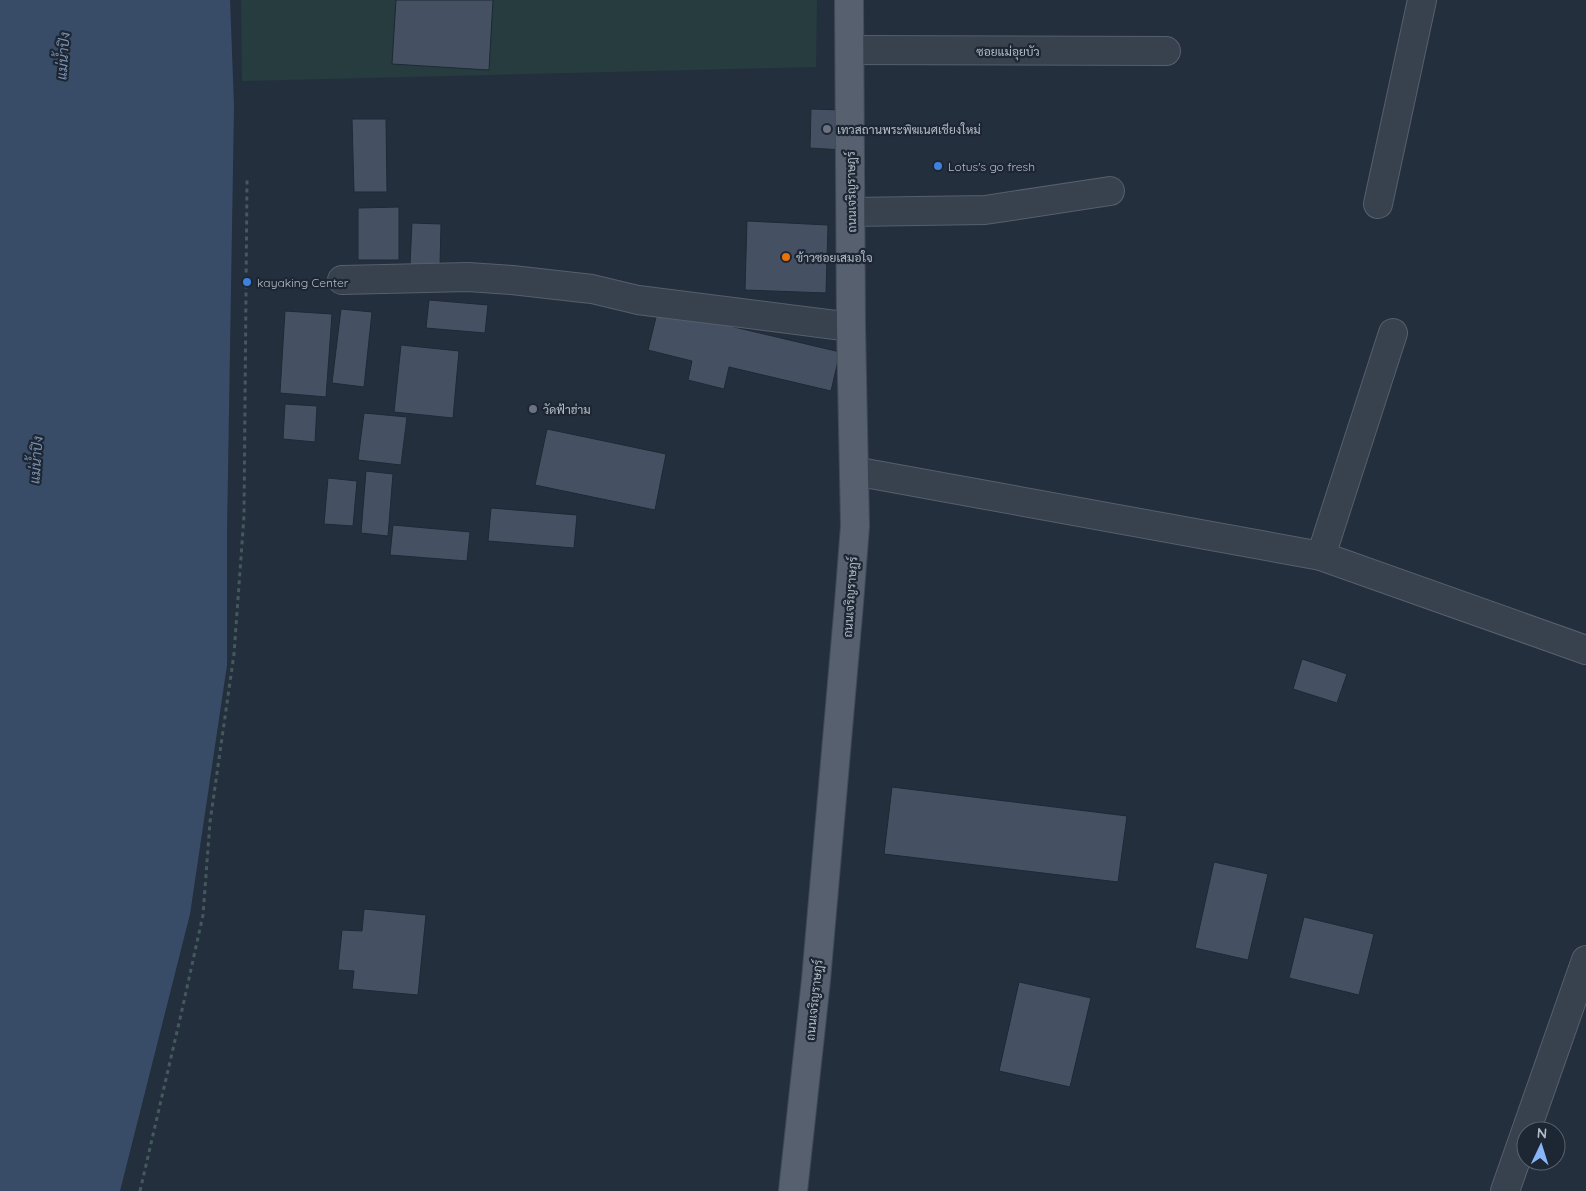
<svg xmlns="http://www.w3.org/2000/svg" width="1586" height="1191" font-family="Quicksand,Sarabun,sans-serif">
	<rect width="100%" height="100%" fill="#242f3e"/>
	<path fill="#263c3f" d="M 241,0 L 817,0 L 816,67 L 242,81 Z"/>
	<path fill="#394c67" d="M 0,0 L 230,0 L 234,106 L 227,531 L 227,665 L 190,914 L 120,1191 L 0,1191 Z"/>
	<g fill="#455162" stroke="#1f2835">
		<path d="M 396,0 L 493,0 L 489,70 L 392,64 Z"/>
		<path d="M 811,109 L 844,110 L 843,150 L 810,148 Z"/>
		<path d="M 352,119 L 386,119 L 387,192 L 354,192 Z"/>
		<path d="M 399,207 L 399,260 L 358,260 L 358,208 Z"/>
		<path d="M 747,221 L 828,225 L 826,293 L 745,290 Z"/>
		<path d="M 412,223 L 441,224 L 440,266 L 410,265 Z"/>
		<path d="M 429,300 L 488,305 L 485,333 L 426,328 Z"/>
		<path d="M 341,309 L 372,312 L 364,387 L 332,383 Z"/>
		<path d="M 658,309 L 840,352 L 831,391 L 729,367 L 724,389 L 688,380 L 692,361 L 648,350 Z"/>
		<path d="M 285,311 L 332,314 L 326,397 L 280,393 Z"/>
		<path d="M 401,345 L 459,351 L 453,418 L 394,412 Z"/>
		<path d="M 285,404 L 317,406 L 315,442 L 283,439 Z"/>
		<path d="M 364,413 L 407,417 L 401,465 L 358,460 Z"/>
		<path d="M 547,429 L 666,454 L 655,510 L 535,485 Z"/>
		<path d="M 366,471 L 393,474 L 388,536 L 361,533 Z"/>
		<path d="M 328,478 L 357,481 L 353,526 L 324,524 Z"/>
		<path d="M 491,508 L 577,515 L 574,548 L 488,541 Z"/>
		<path d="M 393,525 L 470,532 L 467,561 L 390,555 Z"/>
		<path d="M 1302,659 L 1347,674 L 1337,703 L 1293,689 Z"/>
		<path d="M 892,787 L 1127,816 L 1118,882 L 884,854 Z"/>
		<path d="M 1214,862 L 1268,874 L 1248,960 L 1195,948 Z"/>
		<path d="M 364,909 L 426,915 L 418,995 L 352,989 L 354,971 L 338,970 L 342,930 L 362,931 Z"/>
		<path d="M 1304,917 L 1374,934 L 1359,995 L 1289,978 Z"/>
		<path d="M 1019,982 L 1091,998 L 1070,1087 L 999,1071 Z"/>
	</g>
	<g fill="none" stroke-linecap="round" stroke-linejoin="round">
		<defs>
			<g id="minor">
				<path d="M 850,50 L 1166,51"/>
				<path d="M 1378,204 L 1422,0"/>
				<path d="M 851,212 L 985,210 L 1110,191"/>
				<path d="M 342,280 L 468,277 L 512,280 L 592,289 L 638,300 L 851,327"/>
				<path d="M 854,471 L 1321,556 L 1586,650"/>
				<path d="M 1321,556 L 1393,333"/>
				<path d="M 1505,1191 L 1586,960"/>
			</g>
			<path id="major" d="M 793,1191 L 816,980 L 849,603 L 855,526 L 851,327 L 849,0"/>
		</defs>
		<use href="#minor" stroke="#565f6c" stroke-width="30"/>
		<use href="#major" stroke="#414a57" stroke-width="30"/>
		<path stroke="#44595c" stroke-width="3" stroke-dasharray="4 4" stroke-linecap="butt" d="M 140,1191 L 182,1010 L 203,915 L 210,822 L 234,654 L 244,516 L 247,180"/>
		<use href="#minor" stroke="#38414e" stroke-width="28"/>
		<use href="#major" stroke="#56606e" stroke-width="28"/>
	</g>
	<g fill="#6b7280" stroke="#1d2633" stroke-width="2">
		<circle cx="827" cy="129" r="5"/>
		<circle cx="533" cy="409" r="5"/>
	</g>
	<g fill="#3f7fe0" stroke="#1d2633" stroke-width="2">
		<circle cx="938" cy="166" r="5"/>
		<circle cx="247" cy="282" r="5"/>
	</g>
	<circle fill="#e8710a" stroke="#1d2633" stroke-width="2" cx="786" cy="257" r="5"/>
	<g text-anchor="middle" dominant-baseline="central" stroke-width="4.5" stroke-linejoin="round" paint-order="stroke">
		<g font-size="12" fill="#b4bcc9" stroke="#1d2633">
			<text x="1008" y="51">ซอยแม่อุยบัว</text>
			<text transform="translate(851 192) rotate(-91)">ถนนเจริญราษฎร์</text>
			<text transform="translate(850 597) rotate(-86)">ถนนเจริญราษฎร์</text>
			<text transform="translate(814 1000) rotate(-84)">ถนนเจริญราษฎร์</text>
		</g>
		<g font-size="12" fill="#b4bcc9" stroke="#1d2633" text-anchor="start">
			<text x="837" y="129">เทวสถานพระพิฆเนศเชียงใหม่</text>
			<text x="948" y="166">Lotus's go fresh</text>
			<text x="796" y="257">ข้าวซอยเสมอใจ</text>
			<text x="257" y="282">kayaking Center</text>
			<text x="543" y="409">วัดฟ้าฮ่าม</text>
		</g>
		<g font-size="14" font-style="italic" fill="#7c92b1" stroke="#1d2633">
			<text transform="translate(63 56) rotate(-86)">แม่น้ำปิง</text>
			<text transform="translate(36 460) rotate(-86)">แม่น้ำปิง</text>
		</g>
	</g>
	<g transform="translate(1541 1146) rotate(4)"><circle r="24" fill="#1d2633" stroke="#59626f"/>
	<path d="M0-4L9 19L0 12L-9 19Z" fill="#8ab4f8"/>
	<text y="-8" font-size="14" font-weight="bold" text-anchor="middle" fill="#b4bcc9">N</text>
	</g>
</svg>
